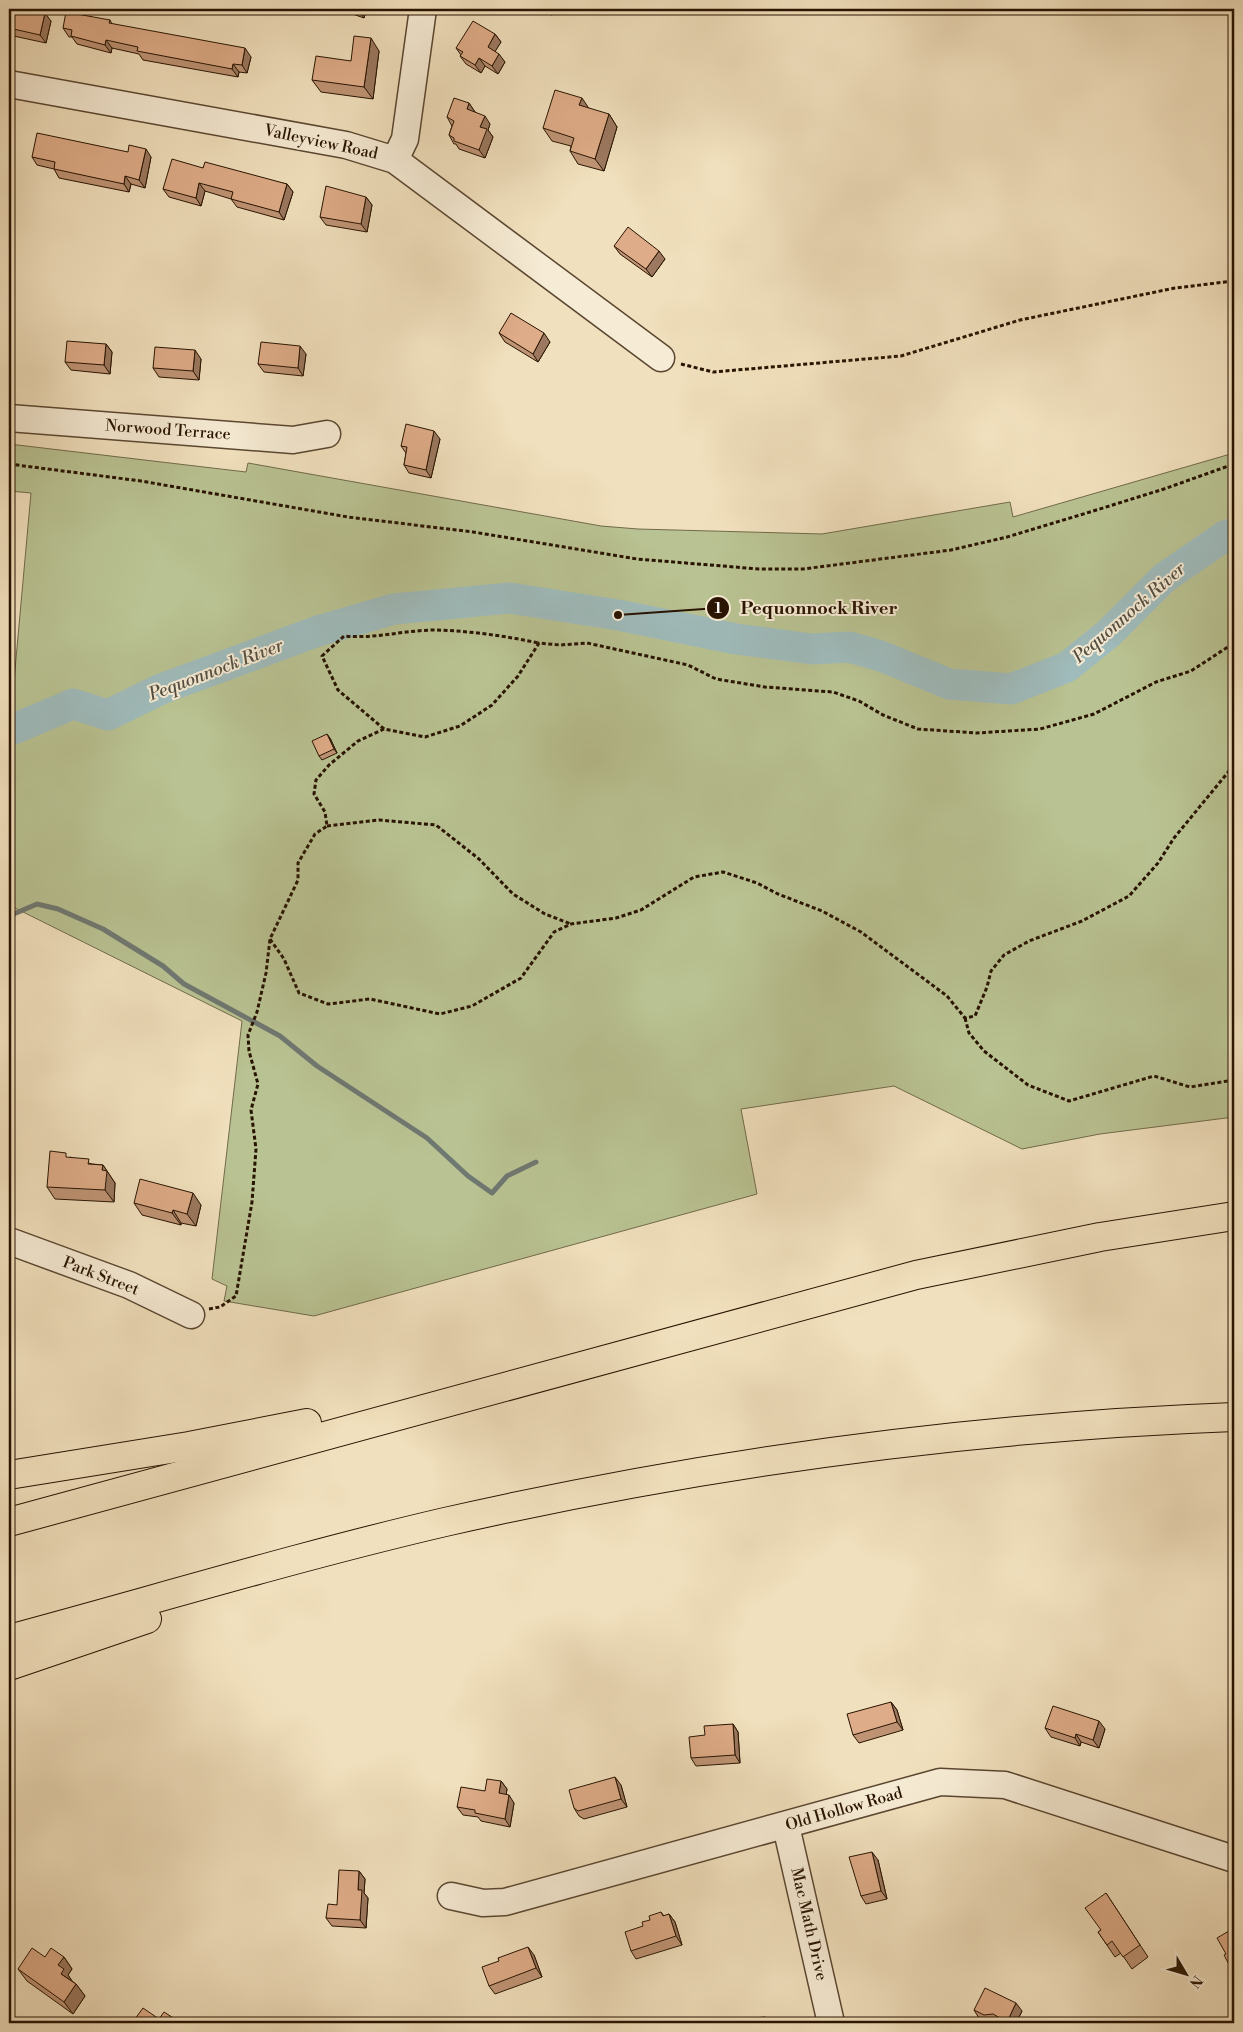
<svg xmlns="http://www.w3.org/2000/svg" width="1243" height="2032" font-family="'Libre Bodoni',serif">
	<rect width="100%" height="100%" fill="#f1e0bd"/>
	<filter id="stains"><feTurbulence type="fractalNoise" baseFrequency=".004" numOctaves="4"/><feColorMatrix values="0 0 0 0 .2 0 0 0 0 .09 0 0 0 0 .02 0 0 0 .5 -.17"/></filter>
	<radialGradient id="worn" r=".72"><stop offset=".6" stop-color="#630" stop-opacity="0"/><stop offset="1" stop-color="#630" stop-opacity=".3"/></radialGradient>
	<path fill="#b9c292" stroke="#706a4a" d="M 9,444 L 246,472 L 248,463 L 601,526 L 638,529 L 822,534 L 1010,502 L 1013,517 L 1234,453 L 1234,1117 L 1100,1134 L 1022,1149 L 894,1086 L 741,1109 L 757,1194 L 314,1316 L 224,1301 L 227,1286 L 212,1279 L 242,1021 L 9,905 L 9,716 L 11,714 L 31,493 L 9,491 Z"/>
	<g fill="none" stroke-linecap="round" stroke-linejoin="round">
		<path stroke="#6f7871" stroke-width="5" d="M 9,916 L 37,904 L 58,909 L 103,929 L 163,966 L 184,984 L 280,1036 L 317,1066 L 427,1138 L 468,1176 L 492,1193 L 507,1176 L 536,1162"/>
		<path stroke="#9fbbbb" stroke-width="31" d="M 9,731 L 73,704 L 108,715 L 161,689 L 318,631 L 394,609 L 510,598 L 618,615 L 736,639 L 812,649 L 849,647 L 881,656 L 949,684 L 1011,689 L 1067,667 L 1108,634 L 1164,578 L 1225,536 L 1234,533"/>
		<defs>
			<g id="minor">
				<path d="M 9,84 L 346,145 L 395,160 L 661,358"/>
				<path d="M 395,160 L 405,139 L 423,9"/>
				<path d="M 9,418 L 293,440 L 327,434"/>
				<path d="M 9,1241 L 129,1285 L 191,1315"/>
				<path d="M 786,1826 L 831,2023"/>
				<path d="M 451,1896 L 483,1903 L 505,1902 L 940,1782 L 1005,1785 L 1234,1859"/>
			</g>
			<g id="highway">
				<path d="M 9,1475 L 189,1446 L 307,1423"/>
				<path d="M 9,1522 L 916,1275 L 1100,1237 L 1234,1216"/>
				<path d="M 9,1639 C 154,1600 299,1556 445,1522 C 705,1463 968,1427 1234,1417"/>
				<path d="M 9,1666 L 147,1619"/>
			</g>
		</defs>
		<use href="#minor" stroke="#5a4630" stroke-width="29"/>
		<use href="#highway" stroke="#281301" stroke-width="30"/>
		<g stroke="#281301" stroke-width="3" stroke-dasharray="4 2.5" stroke-linecap="butt">
			<path d="M 681,364 L 713,372 L 901,356 L 1020,320 L 1175,288 L 1234,281"/>
			<path d="M 9,464 L 141,481 L 348,517 L 473,532 L 637,559 L 759,569 L 803,569 L 951,550 L 1007,537 L 1090,512 L 1164,489 L 1234,464"/>
			<path d="M 384,729 L 338,690 L 322,656 L 344,636 C 375,639 405,630 436,630 C 471,631 505,636 539,643"/>
			<path d="M 327,826 L 379,820 L 436,825 L 479,859 L 513,894 L 545,914 L 571,924"/>
			<path d="M 270,939 L 284,959 L 299,993 L 328,1004 L 370,999 L 440,1014 L 472,1006 L 521,978 L 554,932 L 571,924 L 616,918 L 641,910 L 694,877 L 723,872 L 757,883 L 778,894 L 822,911 L 861,932 L 947,996 L 965,1018 L 975,1016 L 987,987 L 991,971 L 1004,955 L 1029,941 L 1082,921 L 1129,896 L 1158,863 L 1174,838 L 1234,765"/>
			<path d="M 965,1018 L 969,1033 L 984,1051 L 1028,1085 L 1069,1101 L 1154,1076 L 1190,1087 L 1234,1080"/>
			<path d="M 209,1309 L 220,1307 L 236,1296 L 252,1202 L 256,1149 L 251,1110 L 258,1084 L 249,1051 L 248,1035 L 257,1012 L 266,973 L 270,939 L 298,880 L 298,863 L 315,834 L 327,826 L 325,812 L 314,794 L 316,780 L 329,765 L 358,741 L 384,729 L 425,737 L 460,726 L 492,705 L 518,676 L 539,643 L 560,645 L 587,643 L 688,665 L 716,679 L 765,687 L 833,692 L 859,701 L 883,715 L 918,729 L 977,733 L 1040,729 L 1094,714 L 1156,682 L 1191,671 L 1234,643"/>
		</g>
		<use href="#minor" stroke="#f6ebd4" stroke-width="26"/>
		<use href="#highway" stroke="#f1e0bd" stroke-width="28"/>
	</g>
	<g fill="#bf9475" stroke="#281301">
		<path d="M 345,9 L 367,9 L 364,18 L 347,12 Z"/>
		<path d="M 547,9 L 573,9 L 551,15 Z"/>
		<path d="M 9,10 L 51,21 L 46,43 L 9,35 Z"/>
		<path d="M 110,20 L 112,24 L 251,57 L 247,73 L 239,72 L 238,77 L 143,60 L 139,54 L 112,48 L 111,53 L 77,44 L 72,37 L 69,37 L 63,28 Z"/>
		<path d="M 495,34 L 501,42 L 495,51 L 505,62 L 498,74 L 485,66 L 481,73 L 466,64 L 460,56 L 461,55 L 456,48 Z"/>
		<path d="M 379,51 L 373,99 L 321,92 L 312,80 L 351,61 Z"/>
		<path d="M 469,103 L 475,112 L 490,124 L 488,130 L 493,137 L 485,158 L 459,149 L 456,144 L 454,144 L 449,135 L 452,126 L 447,117 Z"/>
		<path d="M 609,114 L 617,127 L 604,171 L 578,164 L 570,151 L 571,146 L 552,141 L 543,128 Z"/>
		<path d="M 32,157 L 151,157 L 145,188 L 131,184 L 129,192 L 59,178 L 54,169 L 37,165 Z"/>
		<path d="M 203,168 L 287,184 L 293,192 L 284,220 L 237,207 L 231,199 L 205,191 L 201,206 L 169,197 L 163,189 Z"/>
		<path d="M 366,197 L 372,205 L 367,232 L 326,225 L 320,217 Z"/>
		<path d="M 614,246 L 665,259 L 652,277 L 620,254 Z"/>
		<path d="M 499,333 L 550,342 L 538,362 L 505,342 Z"/>
		<path d="M 9,335 L 14,342 L 13,364 L 9,364 Z"/>
		<path d="M 106,344 L 112,352 L 110,374 L 71,370 L 65,362 Z"/>
		<path d="M 306,354 L 303,376 L 264,372 L 258,364 Z"/>
		<path d="M 201,359 L 199,380 L 159,377 L 153,368 Z"/>
		<path d="M 440,439 L 431,478 L 409,473 L 404,465 L 406,453 L 401,446 Z"/>
		<path d="M 330,738 L 337,753 L 322,760 L 319,756 Z"/>
		<path d="M 70,1157 L 92,1164 L 103,1165 L 115,1183 L 114,1202 L 55,1199 L 47,1187 Z"/>
		<path d="M 134,1203 L 201,1205 L 196,1226 L 181,1223 L 181,1225 L 142,1215 Z"/>
		<path d="M 891,1702 L 897,1710 L 903,1730 L 859,1743 L 853,1735 Z"/>
		<path d="M 733,1724 L 738,1732 L 740,1763 L 696,1766 L 691,1758 L 705,1735 Z"/>
		<path d="M 1045,1728 L 1105,1729 L 1099,1748 L 1081,1742 L 1080,1746 L 1051,1737 Z"/>
		<path d="M 501,1781 L 507,1789 L 506,1795 L 514,1803 L 510,1827 L 481,1821 L 478,1817 L 463,1815 L 457,1807 L 485,1791 Z"/>
		<path d="M 621,1785 L 627,1807 L 584,1819 L 579,1816 L 574,1808 Z"/>
		<path d="M 878,1860 L 887,1899 L 866,1904 L 861,1896 Z"/>
		<path d="M 359,1871 L 365,1879 L 364,1893 L 368,1898 L 366,1928 L 332,1926 L 326,1918 L 337,1905 Z"/>
		<path d="M 1106,1893 L 1148,1957 L 1132,1969 L 1121,1953 L 1115,1957 L 1098,1932 L 1101,1930 Z"/>
		<path d="M 661,1912 L 664,1916 L 669,1914 L 675,1922 L 682,1945 L 636,1959 L 631,1951 L 643,1926 L 650,1920 Z"/>
		<path d="M 534,1955 L 542,1977 L 495,1994 L 489,1986 Z"/>
		<path d="M 45,1957 L 64,1957 L 72,1969 L 68,1975 L 72,1981 L 76,1984 L 85,1996 L 73,2014 L 27,1981 L 18,1969 Z"/>
		<path d="M 974,2010 L 1022,2011 L 1016,2023 L 989,2023 L 979,2018 Z"/>
	</g>
	<g fill="#9b785f" stroke="#281301">
		<path d="M 359,9 L 367,9 L 364,18 L 358,10 Z"/>
		<path d="M 45,13 L 51,21 L 46,43 L 40,35 Z"/>
		<path d="M 495,34 L 501,42 L 493,55 L 488,47 Z"/>
		<path d="M 371,38 L 379,51 L 373,99 L 364,87 Z"/>
		<path d="M 106,40 L 112,48 L 111,53 L 105,45 Z"/>
		<path d="M 245,48 L 251,57 L 247,73 L 242,65 Z"/>
		<path d="M 499,54 L 505,62 L 498,74 L 492,66 Z"/>
		<path d="M 479,58 L 485,66 L 481,73 L 475,65 Z"/>
		<path d="M 233,64 L 239,72 L 238,77 L 232,69 Z"/>
		<path d="M 582,98 L 590,110 L 579,105 Z"/>
		<path d="M 469,103 L 475,112 L 473,117 L 467,109 Z"/>
		<path d="M 609,114 L 617,127 L 604,171 L 595,159 Z"/>
		<path d="M 485,116 L 490,124 L 488,130 L 493,137 L 485,158 L 479,150 L 480,127 Z"/>
		<path d="M 146,149 L 151,157 L 145,188 L 139,180 Z"/>
		<path d="M 125,176 L 131,184 L 129,192 L 124,184 Z"/>
		<path d="M 199,183 L 205,191 L 201,206 L 196,198 Z"/>
		<path d="M 287,184 L 293,192 L 284,220 L 279,212 Z"/>
		<path d="M 366,197 L 372,205 L 367,232 L 361,224 Z"/>
		<path d="M 659,251 L 665,259 L 652,277 L 646,269 Z"/>
		<path d="M 544,333 L 550,342 L 538,362 L 533,354 Z"/>
		<path d="M 9,335 L 14,342 L 13,364 L 9,358 Z"/>
		<path d="M 106,344 L 112,352 L 110,374 L 104,365 Z"/>
		<path d="M 300,346 L 306,354 L 303,376 L 298,368 Z"/>
		<path d="M 195,350 L 201,359 L 199,380 L 193,371 Z"/>
		<path d="M 434,431 L 440,439 L 431,478 L 426,470 Z"/>
		<path d="M 327,734 L 330,738 L 337,753 L 334,749 Z"/>
		<path d="M 9,1156 L 11,1159 L 9,1171 Z"/>
		<path d="M 103,1165 L 115,1183 L 114,1202 L 105,1190 L 102,1170 Z"/>
		<path d="M 193,1193 L 201,1205 L 196,1226 L 187,1214 Z"/>
		<path d="M 173,1210 L 181,1223 L 181,1225 L 172,1213 Z"/>
		<path d="M 891,1702 L 897,1710 L 903,1730 L 897,1722 Z"/>
		<path d="M 1099,1721 L 1105,1729 L 1099,1748 L 1093,1740 Z"/>
		<path d="M 733,1724 L 738,1732 L 740,1763 L 735,1755 Z"/>
		<path d="M 1076,1734 L 1081,1742 L 1080,1746 L 1075,1738 Z"/>
		<path d="M 615,1777 L 621,1785 L 627,1807 L 621,1799 Z"/>
		<path d="M 501,1781 L 507,1789 L 505,1802 L 499,1793 Z"/>
		<path d="M 509,1795 L 514,1803 L 510,1827 L 505,1819 Z"/>
		<path d="M 872,1852 L 878,1860 L 887,1899 L 881,1891 Z"/>
		<path d="M 359,1871 L 365,1879 L 364,1893 L 368,1898 L 366,1928 L 360,1920 L 358,1890 Z"/>
		<path d="M 669,1914 L 675,1922 L 682,1945 L 676,1936 Z"/>
		<path d="M 528,1947 L 534,1955 L 542,1977 L 536,1968 Z"/>
		<path d="M 64,1957 L 72,1969 L 68,1975 L 72,1981 L 61,1974 L 58,1965 Z"/>
		<path d="M 76,1984 L 85,1996 L 73,2014 L 64,2002 Z"/>
		<path d="M 1016,2003 L 1022,2011 L 1016,2023 L 1008,2023 L 1007,2022 Z"/>
		<path d="M 765,2017 L 769,2023 L 765,2023 Z"/>
	</g>
	<g fill="#deac88" stroke="#281301">
		<path d="M 10,9 L 27,9 L 45,13 L 40,35 L 9,28 L 9,10 L 10,10 Z"/>
		<path d="M 66,12 L 110,20 L 109,23 L 245,48 L 242,65 L 233,64 L 232,69 L 137,51 L 138,47 L 106,40 L 105,45 L 71,36 L 72,30 L 63,28 Z"/>
		<path d="M 473,21 L 495,34 L 488,47 L 499,54 L 492,66 L 479,58 L 475,65 L 460,56 L 463,52 L 456,48 Z"/>
		<path d="M 354,36 L 371,38 L 364,87 L 312,80 L 316,56 L 351,61 Z"/>
		<path d="M 555,90 L 582,98 L 579,105 L 609,114 L 595,159 L 570,151 L 574,138 L 543,128 Z"/>
		<path d="M 454,98 L 469,103 L 467,109 L 485,116 L 480,127 L 487,129 L 479,150 L 454,141 L 454,138 L 449,135 L 454,121 L 447,117 Z"/>
		<path d="M 37,133 L 128,152 L 129,145 L 146,149 L 139,180 L 125,176 L 124,184 L 54,169 L 55,162 L 32,157 Z"/>
		<path d="M 172,159 L 203,168 L 205,162 L 287,184 L 279,212 L 231,199 L 233,192 L 199,183 L 196,198 L 163,189 Z"/>
		<path d="M 326,186 L 366,197 L 361,224 L 320,217 Z"/>
		<path d="M 628,227 L 659,251 L 646,269 L 614,246 Z"/>
		<path d="M 511,313 L 544,333 L 533,354 L 499,333 Z"/>
		<path d="M 67,341 L 106,344 L 104,365 L 65,362 Z"/>
		<path d="M 261,342 L 300,346 L 298,368 L 258,364 Z"/>
		<path d="M 155,347 L 195,350 L 193,371 L 153,368 Z"/>
		<path d="M 406,424 L 434,431 L 426,470 L 404,465 L 407,447 L 401,446 Z"/>
		<path d="M 327,734 L 334,749 L 319,756 L 312,741 Z"/>
		<path d="M 50,1151 L 66,1153 L 66,1157 L 89,1159 L 88,1164 L 103,1165 L 102,1170 L 107,1171 L 105,1190 L 47,1187 Z"/>
		<path d="M 140,1179 L 193,1193 L 187,1214 L 173,1210 L 172,1213 L 134,1203 Z"/>
		<path d="M 891,1702 L 897,1722 L 853,1735 L 847,1714 Z"/>
		<path d="M 1053,1706 L 1099,1721 L 1093,1740 L 1076,1734 L 1075,1738 L 1045,1728 Z"/>
		<path d="M 733,1724 L 735,1755 L 691,1758 L 689,1737 L 705,1735 L 704,1726 Z"/>
		<path d="M 615,1777 L 621,1799 L 578,1811 L 574,1808 L 569,1790 Z"/>
		<path d="M 487,1779 L 501,1781 L 499,1793 L 509,1795 L 505,1819 L 475,1813 L 475,1810 L 457,1807 L 461,1787 L 485,1791 Z"/>
		<path d="M 872,1852 L 881,1891 L 861,1896 L 849,1857 Z"/>
		<path d="M 339,1870 L 359,1871 L 358,1890 L 362,1890 L 360,1920 L 326,1918 L 328,1904 L 337,1905 Z"/>
		<path d="M 1106,1893 L 1140,1945 L 1123,1957 L 1112,1941 L 1107,1945 L 1098,1932 L 1101,1930 L 1085,1908 Z"/>
		<path d="M 661,1912 L 663,1916 L 669,1914 L 676,1936 L 631,1951 L 625,1932 L 643,1926 L 642,1922 L 650,1920 L 649,1916 Z"/>
		<path d="M 1234,1928 L 1234,1974 L 1224,1955 L 1226,1954 L 1217,1938 Z"/>
		<path d="M 528,1947 L 536,1968 L 489,1986 L 482,1967 L 499,1961 L 498,1958 Z"/>
		<path d="M 32,1948 L 45,1957 L 51,1948 L 64,1957 L 58,1965 L 64,1969 L 61,1974 L 76,1984 L 64,2002 L 18,1969 Z"/>
		<path d="M 985,1988 L 1016,2003 L 1007,2022 L 993,2014 L 984,2015 L 974,2010 Z"/>
		<path d="M 143,2008 L 159,2019 L 164,2012 L 178,2021 L 177,2023 L 132,2023 Z"/>
		<path d="M 765,2017 L 765,2023 L 744,2023 L 743,2019 Z"/>
	</g>
	<g text-anchor="middle" dominant-baseline="central" stroke-width="4" stroke-linejoin="round" paint-order="stroke">
		<g font-size="16" fill="#281301" stroke="#f6ebd4">
			<text transform="translate(321 142) rotate(12)">Valleyview Road</text>
			<text transform="translate(168 430) rotate(4)">Norwood Terrace</text>
			<text transform="translate(101 1276) rotate(21)">Park Street</text>
			<text transform="translate(844 1809) rotate(-16)">Old Hollow Road</text>
			<text transform="translate(809 1924) rotate(77)">Mac Math Drive</text>
		</g>
		<g font-size="18" font-style="italic" fill="#524e42" stroke="#f6ebd4">
			<text transform="translate(1129 613) rotate(-41)">Pequonnock River</text>
			<text transform="translate(216 670) rotate(-21)">Pequonnock River</text>
		</g>
	</g>
	<path fill="none" stroke="#281301" stroke-width="2" d="M618 615L718 608"/>
	<g fill="#281301" stroke="#f6ebd4" stroke-width="2">
		<circle cx="618" cy="615" r="5"/>
		<circle cx="718" cy="608" r="12"/>
	</g>
	<g font-size="15" text-anchor="middle" font-weight="bold" fill="#fff">
		<text x="718" y="613">1</text>
	</g>
	<g font-size="18" text-anchor="middle" font-weight="bold" fill="#281301" stroke="#f6ebd4" stroke-width="4" stroke-linejoin="round" paint-order="stroke">
		<text x="819" y="614">Pequonnock River</text>
	</g>
	<rect width="1243" height="2032" fill="none" stroke="#f1e0bd" stroke-width="30"/>
	<rect x="10" y="10" width="1223" height="2012" fill="none" stroke="#281301" stroke-width="2.5"/>
	<rect x="15" y="15" width="1213" height="2002" fill="none" stroke="#281301"/>
	<g transform="translate(1186 1974) rotate(128)" stroke="#f6ebd4" stroke-width="4" paint-order="stroke">
	<path d="M0-4L9 19L0 12L-9 19Z" fill="#281301"/>
	<text y="-8" font-size="14" font-weight="bold" text-anchor="middle" fill="#281301">N</text>
	</g>
	<rect width="100%" height="100%" filter="url(#stains)"/>
	<rect width="100%" height="100%" fill="url(#worn)"/>
</svg>
